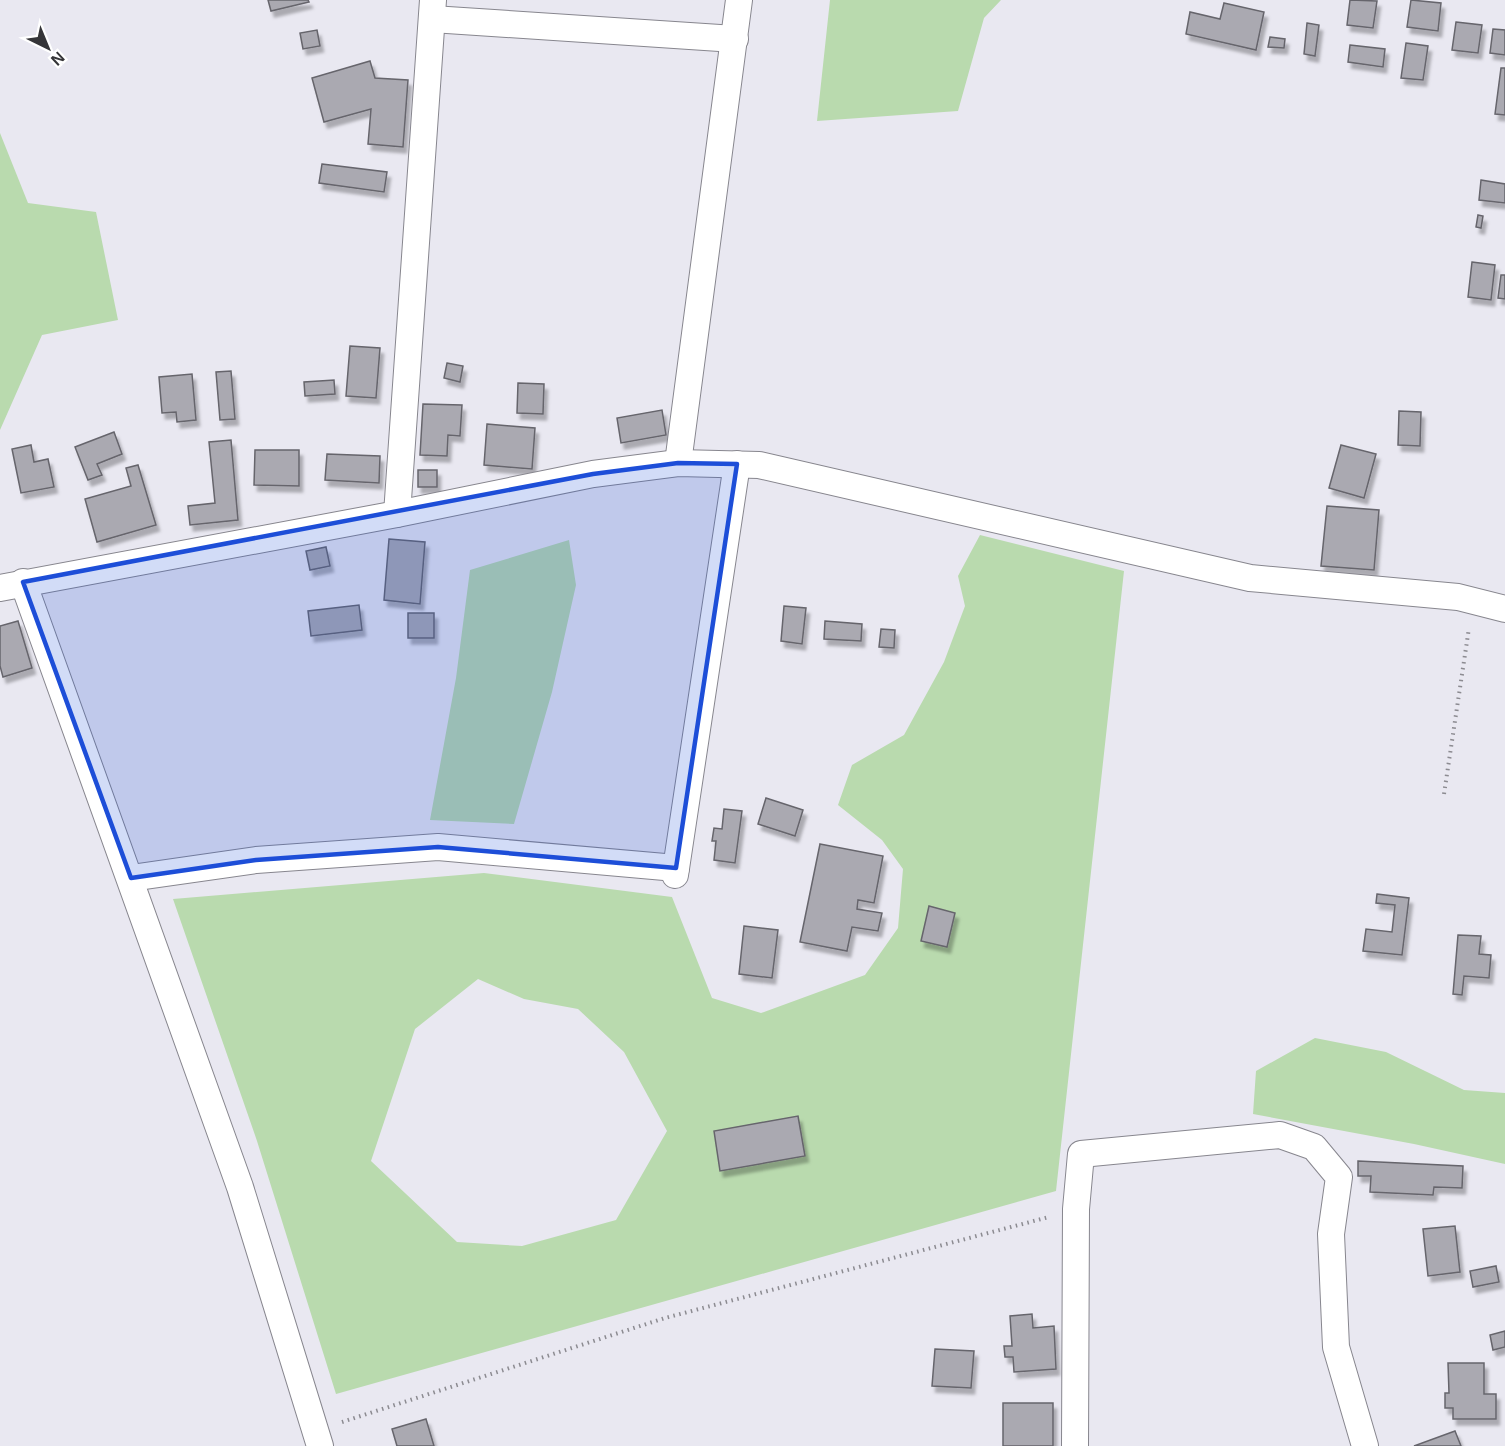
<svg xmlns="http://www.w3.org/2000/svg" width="1505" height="1446" font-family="Helvetica,sans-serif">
	<defs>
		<filter id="shadow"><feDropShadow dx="3.5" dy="6" stdDeviation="1.5" flood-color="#0004"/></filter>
	</defs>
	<rect width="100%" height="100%" fill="#e9e8f1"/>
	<g fill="#b9daae" fill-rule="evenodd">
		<path d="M 830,0 L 1001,0 L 984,18 L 958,111 L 817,121 Z"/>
		<path d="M 0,133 L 28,203 L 96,212 L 118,320 L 42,335 L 0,430 Z"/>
		<path d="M 980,535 L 1124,571 L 1056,1191 L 336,1394 L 257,1141 L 173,899 L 484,873 L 672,897 L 712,998 L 761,1013 L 865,975 L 898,928 L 903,869 L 882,840 L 838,805 L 852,765 L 904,735 L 944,662 L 965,606 L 958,576 ZM 478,979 L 524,999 L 578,1009 L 624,1052 L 667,1131 L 616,1220 L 522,1246 L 457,1242 L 371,1161 L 415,1029 Z"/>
		<path d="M 569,540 L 576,585 L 552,692 L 514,824 L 430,820 L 456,678 L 470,570 Z"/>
		<path d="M 1315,1038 L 1386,1052 L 1464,1090 L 1505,1093 L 1505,1164 L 1414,1144 L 1253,1114 L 1256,1071 Z"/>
	</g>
	<g fill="#aaa9b1" stroke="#66656c" stroke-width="1.5" filter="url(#shadow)">
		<path d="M 268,0 L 308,0 L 309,2 L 271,11 Z"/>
		<path d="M 1350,0 L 1377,1 L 1373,28 L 1347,25 Z"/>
		<path d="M 1411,0 L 1441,3 L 1438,31 L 1407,27 Z"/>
		<path d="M 1224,3 L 1264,12 L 1256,50 L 1186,34 L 1190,12 L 1220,19 Z"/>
		<path d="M 1456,22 L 1482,25 L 1478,53 L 1452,50 Z"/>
		<path d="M 1307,23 L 1319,25 L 1315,56 L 1304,54 Z"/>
		<path d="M 1493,29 L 1505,30 L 1505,55 L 1490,53 Z"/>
		<path d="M 317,30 L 320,46 L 303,49 L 300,33 Z"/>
		<path d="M 1270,37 L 1285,39 L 1284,48 L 1268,47 Z"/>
		<path d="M 1406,43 L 1428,46 L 1423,80 L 1401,78 Z"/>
		<path d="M 1350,45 L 1385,49 L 1383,67 L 1348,62 Z"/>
		<path d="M 370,61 L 375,78 L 408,80 L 403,147 L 368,144 L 371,109 L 324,122 L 312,78 Z"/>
		<path d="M 1501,68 L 1505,68 L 1505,115 L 1495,114 Z"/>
		<path d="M 322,164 L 387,172 L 384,192 L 319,183 Z"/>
		<path d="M 1481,180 L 1505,184 L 1505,203 L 1479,200 Z"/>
		<path d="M 1478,215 L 1483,216 L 1481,228 L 1476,227 Z"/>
		<path d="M 1472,262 L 1495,265 L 1491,300 L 1468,297 Z"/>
		<path d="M 1501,275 L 1505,275 L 1505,299 L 1498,298 Z"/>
		<path d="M 350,346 L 380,348 L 376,398 L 346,396 Z"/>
		<path d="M 447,363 L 463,366 L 460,382 L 444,378 Z"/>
		<path d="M 231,371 L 235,419 L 220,420 L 216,372 Z"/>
		<path d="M 192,374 L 196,420 L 177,422 L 176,412 L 162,413 L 159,377 Z"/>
		<path d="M 334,380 L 335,394 L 305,396 L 304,382 Z"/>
		<path d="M 518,383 L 544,384 L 543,414 L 517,413 Z"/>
		<path d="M 423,404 L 462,405 L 460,436 L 448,435 L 447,456 L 420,455 Z"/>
		<path d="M 662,410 L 666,435 L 621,443 L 617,418 Z"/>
		<path d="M 1399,411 L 1421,412 L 1420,446 L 1398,445 Z"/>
		<path d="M 487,424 L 535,428 L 532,469 L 484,465 Z"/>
		<path d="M 114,432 L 122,454 L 97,464 L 102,475 L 88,480 L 75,447 Z"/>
		<path d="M 231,440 L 238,520 L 190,525 L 188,506 L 215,503 L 209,442 Z"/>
		<path d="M 31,445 L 34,462 L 48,459 L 54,487 L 21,493 L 12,449 Z"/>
		<path d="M 1341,445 L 1376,454 L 1364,498 L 1329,488 Z"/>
		<path d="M 255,450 L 299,450 L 299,486 L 254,485 Z"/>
		<path d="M 327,454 L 380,456 L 379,483 L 325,480 Z"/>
		<path d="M 138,465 L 156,525 L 97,542 L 85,499 L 131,486 L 126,468 Z"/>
		<rect x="418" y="470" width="19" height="17"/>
		<path d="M 1327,506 L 1379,510 L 1374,570 L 1321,566 Z"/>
		<path d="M 389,539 L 425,542 L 420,604 L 384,600 Z"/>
		<path d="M 326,547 L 330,566 L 310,570 L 306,551 Z"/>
		<path d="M 359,605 L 362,630 L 311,636 L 308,611 Z"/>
		<path d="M 784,606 L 806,608 L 802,644 L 781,641 Z"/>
		<rect x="408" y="613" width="26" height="25"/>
		<path d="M 18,621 L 32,668 L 3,677 L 0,666 L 0,626 Z"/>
		<path d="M 825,621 L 862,624 L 861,641 L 824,639 Z"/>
		<path d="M 881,629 L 895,630 L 894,648 L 879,647 Z"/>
		<path d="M 766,798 L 803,810 L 795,836 L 758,824 Z"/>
		<path d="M 724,809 L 742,811 L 735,863 L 714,860 L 716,841 L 712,841 L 714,828 L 722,829 Z"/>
		<path d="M 820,844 L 883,856 L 874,903 L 858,900 L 857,909 L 882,913 L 878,931 L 852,927 L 847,951 L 800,942 Z"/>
		<path d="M 1377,894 L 1409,898 L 1402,955 L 1363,951 L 1366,929 L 1392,932 L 1395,905 L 1376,903 Z"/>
		<path d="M 929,906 L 955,913 L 947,947 L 921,941 Z"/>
		<path d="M 744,926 L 778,930 L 772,978 L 739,974 Z"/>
		<path d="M 1458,935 L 1481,936 L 1479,954 L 1491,955 L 1489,978 L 1464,976 L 1462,995 L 1453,994 Z"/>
		<path d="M 798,1116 L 805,1156 L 720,1171 L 714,1131 Z"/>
		<path d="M 1358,1161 L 1463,1166 L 1462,1188 L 1434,1187 L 1433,1195 L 1370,1192 L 1371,1176 L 1358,1176 Z"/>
		<path d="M 1455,1226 L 1460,1272 L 1428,1276 L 1423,1229 Z"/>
		<path d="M 1496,1266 L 1499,1282 L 1473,1287 L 1470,1271 Z"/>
		<path d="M 1032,1314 L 1033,1328 L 1054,1326 L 1056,1369 L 1014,1372 L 1013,1357 L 1005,1357 L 1004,1346 L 1012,1346 L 1010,1316 Z"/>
		<path d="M 1505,1331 L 1505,1347 L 1493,1350 L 1490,1335 Z"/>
		<path d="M 935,1349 L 974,1351 L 971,1388 L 932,1386 Z"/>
		<path d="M 1448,1363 L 1484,1363 L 1484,1394 L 1496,1394 L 1496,1419 L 1453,1419 L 1453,1408 L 1445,1408 L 1445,1393 L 1449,1393 Z"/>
		<rect x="1003" y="1403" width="50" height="43"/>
		<path d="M 426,1419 L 434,1446 L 397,1446 L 392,1429 Z"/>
		<path d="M 1455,1431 L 1461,1446 L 1414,1446 Z"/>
	</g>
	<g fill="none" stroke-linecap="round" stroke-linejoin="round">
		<defs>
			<g id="minor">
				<path d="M 432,19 L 735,39"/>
				<path d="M 678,463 L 739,0"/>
				<path d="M 397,514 L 433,0"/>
				<path d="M 23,582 L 240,1187 L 320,1446"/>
				<path d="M 0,588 L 397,514 L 593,474 L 678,463 L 759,465 L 1250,578 L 1458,597 L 1505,609"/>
				<path d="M 675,875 L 737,464"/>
				<path d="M 131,878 L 256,860 L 438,847 L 676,868"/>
				<path d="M 1075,1446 L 1076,1209 L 1081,1154 L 1280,1135 L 1314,1147 L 1339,1177 L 1331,1234 L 1336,1347 L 1365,1446"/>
			</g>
		</defs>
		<use href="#minor" stroke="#87868e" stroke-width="28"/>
		<g stroke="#8c8b91" stroke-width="4" stroke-dasharray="1.5 4.5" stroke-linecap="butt">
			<path d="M 1444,794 L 1469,628"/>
			<path d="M 342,1422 L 665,1318 L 1049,1217"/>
		</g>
		<use href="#minor" stroke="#fff" stroke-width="26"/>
	</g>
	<path fill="#1d4ed8" fill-opacity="0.2" stroke="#1d4ed8" stroke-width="4.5" stroke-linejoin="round" d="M 678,463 L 737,464 L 676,868 L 438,847 L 256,860 L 131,878 L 23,582 L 593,474 Z"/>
	<g transform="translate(48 48) rotate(137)" stroke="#ffffff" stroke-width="4.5" paint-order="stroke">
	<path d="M0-4.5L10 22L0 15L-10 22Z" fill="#353538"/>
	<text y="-9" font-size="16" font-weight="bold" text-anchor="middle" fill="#353538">N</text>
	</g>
</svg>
